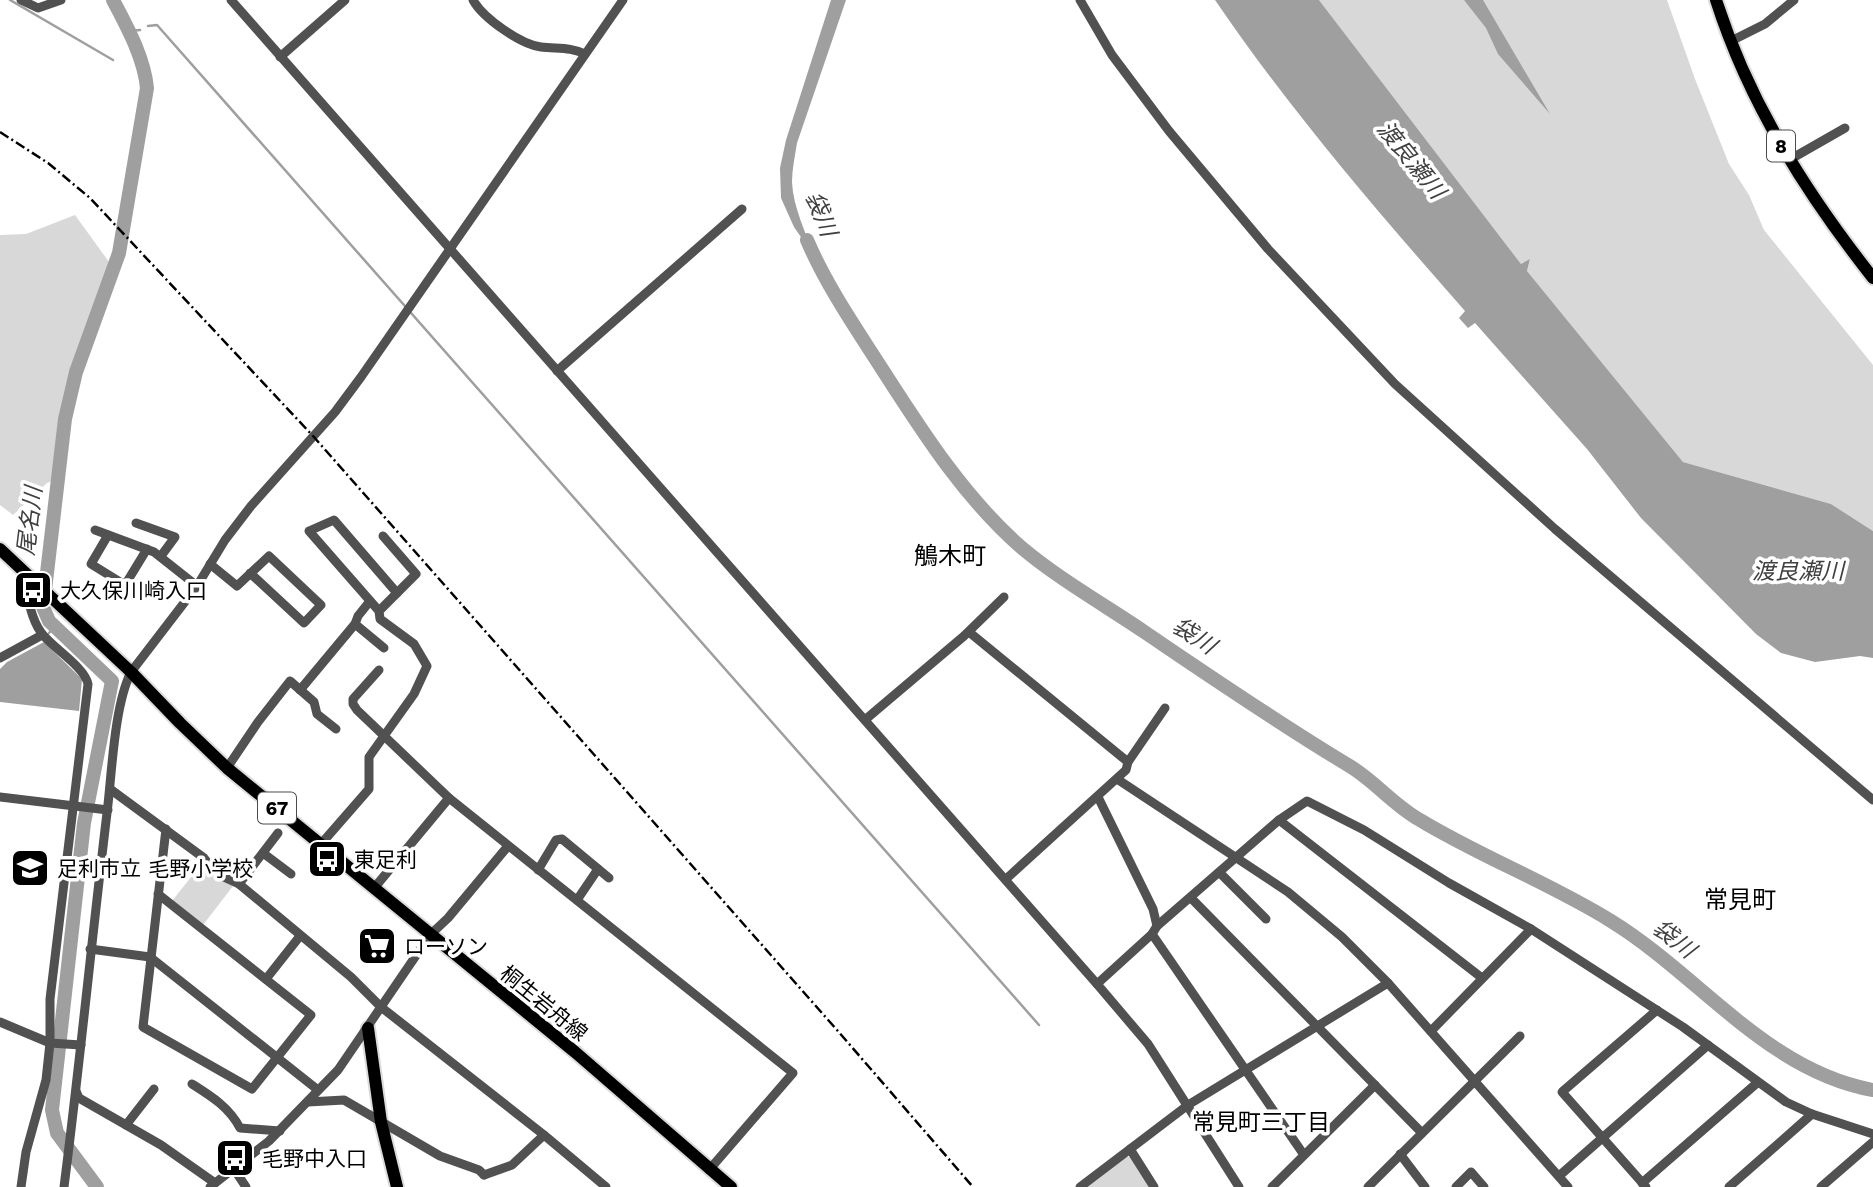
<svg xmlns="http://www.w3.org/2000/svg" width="1873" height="1187" font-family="'Work Sans','Noto Sans JP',sans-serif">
	<rect width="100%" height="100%" fill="#fff"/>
	<g fill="#d8d8d8">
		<path d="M 1319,0 L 1667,0 L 1695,79 L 1729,164 L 1749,195 L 1764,230 L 1873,365 L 1873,531 L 1831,504 L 1683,462 L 1527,271 L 1530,260 L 1521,264 Z"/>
		<path d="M 75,215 L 109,262 L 68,390 L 54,480 L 47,483 L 13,515 L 0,505 L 0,235 L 26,234 Z"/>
		<path d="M 203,862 L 233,886 L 203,925 L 172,901 Z"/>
		<path d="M 1124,1156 L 1130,1157 L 1149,1187 L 1086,1187 Z"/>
	</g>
	<g fill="#9f9f9f">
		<path d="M 831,0 L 846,0 L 797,143 C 795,156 792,169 792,182 C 793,207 806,233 814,256 L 794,227 L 781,198 L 780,168 L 786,140 Z"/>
		<path d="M 1215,0 L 1319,0 L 1521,264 L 1530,259 L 1527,271 L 1683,462 L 1831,504 L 1873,531 L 1873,658 L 1860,656 L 1815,662 L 1781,653 L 1756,634 L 1641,518 L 1587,449 L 1475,323 L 1468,328 L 1459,318 L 1465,311 C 1377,211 1290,110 1215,0 Z"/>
		<path d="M 1464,0 L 1483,0 L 1550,114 L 1498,54 L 1486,28 Z"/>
		<path d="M 44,642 L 82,679 L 79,711 L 0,702 L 0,669 L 7,662 Z"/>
	</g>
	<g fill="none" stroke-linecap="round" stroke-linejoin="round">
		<g stroke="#9f9f9f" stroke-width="2.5">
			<path d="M 10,0 L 113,60"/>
			<path d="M 148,26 L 157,25 L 1039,1025"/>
			<path d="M 130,31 L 140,30"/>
			<path d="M 49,633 L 55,626"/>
		</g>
		<g stroke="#9f9f9f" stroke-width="14">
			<path d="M 807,240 C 824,280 849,318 873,355 C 917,423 960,494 1022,548 C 1059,579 1103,604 1143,631 C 1211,677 1278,723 1348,765 C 1374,780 1393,805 1420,820 C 1481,857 1550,883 1611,921 C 1699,975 1767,1071 1873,1090"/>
			<path d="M 97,1187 L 57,1133 L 52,1110 L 84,823 L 112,681 L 49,621 L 43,607 L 65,419 L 76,372 L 119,253 L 147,88 C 144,57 127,27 113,0"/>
		</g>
		<defs>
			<g id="major">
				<path d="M 1716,0 C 1749,103 1806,193 1873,278"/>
				<path d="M 0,549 L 131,672 L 180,723 L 227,768 L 575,1052 L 731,1187"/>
				<path d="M 368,1028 L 381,1122 L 397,1187"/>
			</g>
		</defs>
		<use href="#major" stroke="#dbdbdb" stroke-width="16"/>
		<g stroke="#515151" stroke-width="9">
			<path d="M 21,0 L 38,8 L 61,0"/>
			<path d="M 231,0 L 1097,984 L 1148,1044 L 1239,1187"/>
			<path d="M 473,0 C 483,18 520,44 541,47 C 557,49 571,47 585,54"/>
			<path d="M 1080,0 L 1112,55 L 1169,131 L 1268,249 L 1395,384 L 1555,529 L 1873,800"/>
			<path d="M 1731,41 L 1765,24 L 1794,0"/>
			<path d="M 280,57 L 345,0"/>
			<path d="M 1789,160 L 1845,128"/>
			<path d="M 557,371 L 742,209"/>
			<path d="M 136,523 L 175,537 L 161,556"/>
			<path d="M 95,530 L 154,552 L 197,586"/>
			<path d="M 108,535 L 91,564 L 125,585 L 147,549"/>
			<path d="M 383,536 L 416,574 L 397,593"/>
			<path d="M 210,564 L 237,586 L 269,556 L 321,605 L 304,623 L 250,573"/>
			<path d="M 355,624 L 384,648"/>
			<path d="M 969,632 L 1128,762"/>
			<path d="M 0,658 L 42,635"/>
			<path d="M 379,670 L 353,699 L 353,704 L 357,710 L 449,798 L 793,1073 L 709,1170"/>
			<path d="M 300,690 L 355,624 L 358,616 L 370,601"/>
			<path d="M 866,719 L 964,636 L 1004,597"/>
			<path d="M 227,768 L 258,722 L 290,681 L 314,702 L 317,714 L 336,729"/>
			<path d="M 1117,779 L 1288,892 L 1342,937 L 1388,983 L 1568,1187"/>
			<path d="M 110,789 L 204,858 L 217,874 L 239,884 L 351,977 L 381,1007 L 544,1135 L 606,1187"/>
			<path d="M 0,797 L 108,810"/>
			<path d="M 1098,797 L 1153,909 L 1157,926"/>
			<path d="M 1279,820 L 1482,978"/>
			<path d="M 321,844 L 369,789 L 369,757 L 414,694 L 427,666 L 414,644 L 380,619 L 379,611 L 309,531 L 334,520 L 397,593 L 379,611"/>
			<path d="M 263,853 L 291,874"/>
			<path d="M 538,870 L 556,840 L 562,839 L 609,878"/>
			<path d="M 1220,873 L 1266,919"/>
			<path d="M 1006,879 L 1126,770 L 1128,762 L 1165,708"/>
			<path d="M 239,884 L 278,833"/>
			<path d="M 375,887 L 449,798"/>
			<path d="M 158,894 L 311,1015 L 252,1089 L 143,1027 L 166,829"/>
			<path d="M 1191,898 L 1422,1133"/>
			<path d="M 577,900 L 598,869"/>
			<path d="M 1152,934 L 1304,1155"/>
			<path d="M 90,949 L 150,957 L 318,1090"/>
			<path d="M 266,979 L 300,936"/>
			<path d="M 1097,984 L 1152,934 L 1157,926 L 1279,820 L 1307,801 L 1364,830 L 1449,883 L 1531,929 L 1683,1027 L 1786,1102 L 1812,1114 L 1873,1134"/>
			<path d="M 0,1022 L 50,1043 L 81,1045"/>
			<path d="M 1431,1031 L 1531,929"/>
			<path d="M 192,1084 C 211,1096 229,1107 240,1128 L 280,1131"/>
			<path d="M 76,1091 L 79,1098 L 161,1145 L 215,1183"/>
			<path d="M 308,1102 L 344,1100 L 440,1156 L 479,1170 L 484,1175"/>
			<path d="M 126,1125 L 154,1089"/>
			<path d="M 1130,1149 L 1154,1187"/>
			<path d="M 1400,1154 L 1425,1187"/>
			<path d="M 234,1169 L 246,1187"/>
			<path d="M 484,1175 L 512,1165 L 544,1135"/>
			<path d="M 1559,1176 L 1708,1045"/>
			<path d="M 1642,1183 L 1757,1083"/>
			<path d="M 21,1187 L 26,1152 L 46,1080 L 50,1043 L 50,999 L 88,684 C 85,668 55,649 44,636 C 29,620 28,591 21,570"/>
			<path d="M 64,1187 C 80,1062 92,937 107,813 C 112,773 114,706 131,672 L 197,586 L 225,540 L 251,506 L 335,412 L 361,377 L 623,0"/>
			<path d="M 210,1187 L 269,1141 L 338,1070 L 430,935 L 448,918 L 508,846"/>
			<path d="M 1080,1187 L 1188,1105 L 1388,983"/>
			<path d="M 1272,1187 L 1375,1085"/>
			<path d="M 1368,1187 L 1520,1036"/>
			<path d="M 1456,1187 L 1471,1172 L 1484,1187"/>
			<path d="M 1646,1187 L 1562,1092 L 1657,1010"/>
			<path d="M 1729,1187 L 1812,1114"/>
			<path d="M 1821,1187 L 1873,1142"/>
		</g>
		<use href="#major" stroke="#000" stroke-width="12"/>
		<path stroke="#000" stroke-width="2.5" stroke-dasharray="10 3.5 2 3.5" stroke-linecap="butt" d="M 0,132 L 48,163 L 90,198 L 313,436 L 837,1030 L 973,1187"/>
	</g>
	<defs>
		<symbol id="bus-square" viewBox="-11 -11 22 22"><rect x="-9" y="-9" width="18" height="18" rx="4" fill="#000" stroke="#fff"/><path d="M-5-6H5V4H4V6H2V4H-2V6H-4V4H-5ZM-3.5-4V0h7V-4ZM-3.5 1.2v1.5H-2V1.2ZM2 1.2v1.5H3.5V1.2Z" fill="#fff"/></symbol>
		<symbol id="school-square" viewBox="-11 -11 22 22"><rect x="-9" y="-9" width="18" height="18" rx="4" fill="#000" stroke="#fff"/><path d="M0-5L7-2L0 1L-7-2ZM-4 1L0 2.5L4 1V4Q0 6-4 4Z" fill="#fff"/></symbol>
		<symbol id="supermarket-square" viewBox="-11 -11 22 22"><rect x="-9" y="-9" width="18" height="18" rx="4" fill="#000" stroke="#fff"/><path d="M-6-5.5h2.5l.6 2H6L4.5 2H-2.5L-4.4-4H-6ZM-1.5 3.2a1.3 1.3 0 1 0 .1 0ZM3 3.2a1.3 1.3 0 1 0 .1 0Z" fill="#fff"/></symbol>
	</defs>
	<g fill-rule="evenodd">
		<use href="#bus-square" x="11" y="568" width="44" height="44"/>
		<use href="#bus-square" x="305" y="837" width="44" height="44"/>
		<use href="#school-square" x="8" y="846" width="44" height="44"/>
		<use href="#supermarket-square" x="355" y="924" width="44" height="44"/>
		<use href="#bus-square" x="213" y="1136" width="44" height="44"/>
	</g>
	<g text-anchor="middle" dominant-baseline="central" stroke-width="7" stroke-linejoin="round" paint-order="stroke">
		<g fill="#fff" stroke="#4c4c4c" stroke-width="2">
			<rect x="1767" y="130.5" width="28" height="31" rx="5"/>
			<rect x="258" y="792.5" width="38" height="31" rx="5"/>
		</g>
		<g font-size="19" font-weight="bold" fill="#000">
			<text x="1781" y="146">8</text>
			<text x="277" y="808">67</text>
		</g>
		<g font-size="21" fill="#000" stroke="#fff" text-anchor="start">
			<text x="60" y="590">大久保川崎入口</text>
			<text x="354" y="859">東足利</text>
			<text x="57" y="868">足利市立 毛野小学校</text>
			<text x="404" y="946">ローソン</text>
			<text x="262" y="1158">毛野中入口</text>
		</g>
		<g font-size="21" fill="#000" stroke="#fff">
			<text transform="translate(544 1003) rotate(39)">桐生岩舟線</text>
		</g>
		<g font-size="23" font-style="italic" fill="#404040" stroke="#fff">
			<text transform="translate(1411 160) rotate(51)">渡良瀬川</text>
			<text transform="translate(821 214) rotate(68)">袋川</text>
			<text transform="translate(30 521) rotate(-83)">尾名川</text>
			<text x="1798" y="571">渡良瀬川</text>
			<text transform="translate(1194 636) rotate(33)">袋川</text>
			<text transform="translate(1674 939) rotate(38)">袋川</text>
		</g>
		<g font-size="23" fill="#000" stroke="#fff">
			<text x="1261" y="1122">常見町三丁目</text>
		</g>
		<g font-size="24" fill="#000" stroke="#fff">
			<text x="950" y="556">鵤木町</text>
			<text x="1740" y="900">常見町</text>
		</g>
	</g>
</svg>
